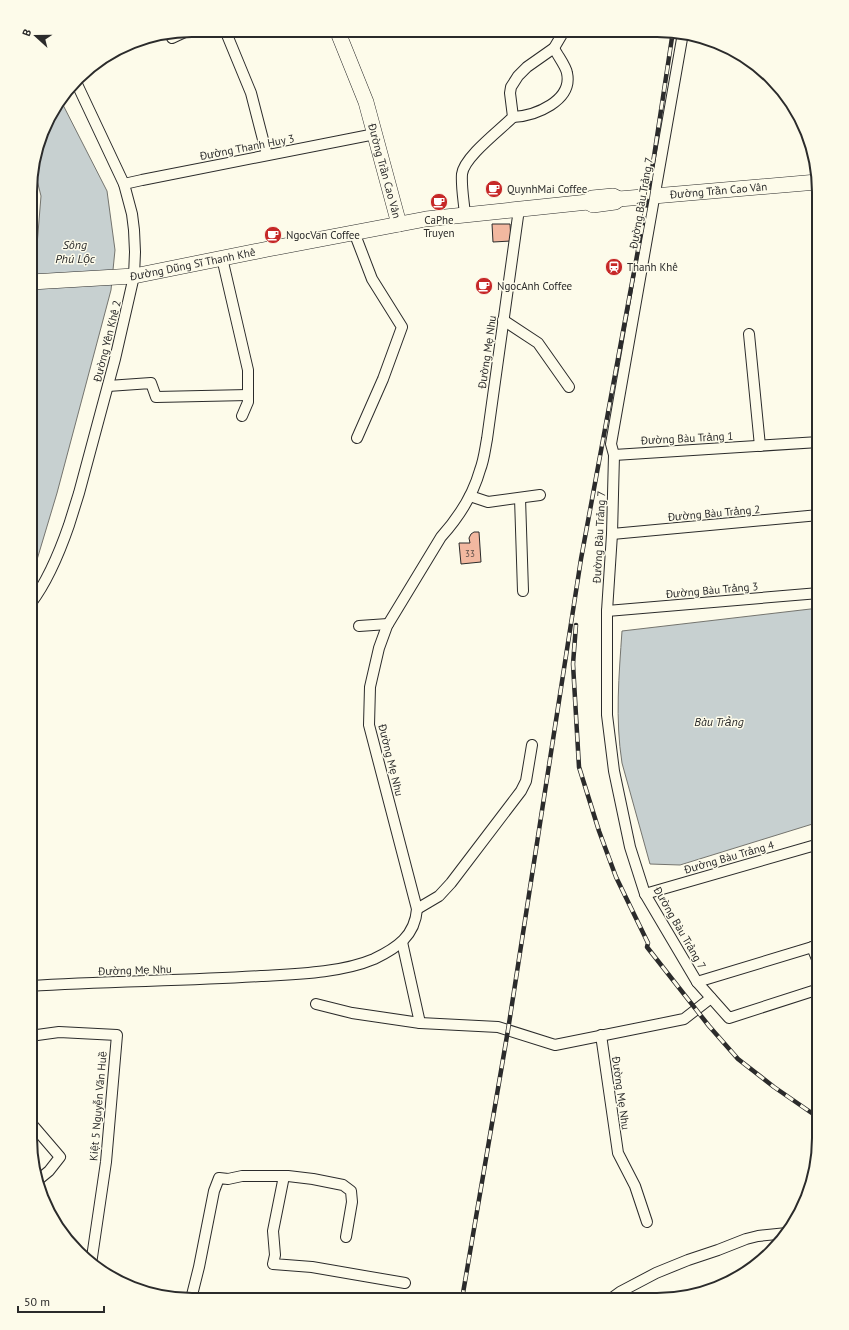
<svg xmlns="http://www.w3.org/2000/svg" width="849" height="1330" font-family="'PT Sans',sans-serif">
	<rect width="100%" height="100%" fill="#fdfbea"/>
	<g fill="#c7d0d0" stroke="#74746e">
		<path d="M 61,101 L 107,191 L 115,250 L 111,290 L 57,493 L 36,563 L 31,570 L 31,294 L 35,270 L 41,196 L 33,164 L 47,120 Z"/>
		<path d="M 819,608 L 819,822 L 680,865 L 650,864 L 622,763 C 615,719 619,675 622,631 Z"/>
	</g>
	<g fill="#f2b8a0" stroke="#2b2b2b">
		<path d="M 492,224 L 510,224 L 511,241 L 493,242 Z"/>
		<path d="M 474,532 L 479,532 L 481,562 L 461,564 L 459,543 L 470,543 L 469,538 L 471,534 Z"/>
	</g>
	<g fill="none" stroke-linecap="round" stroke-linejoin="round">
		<defs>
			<g id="street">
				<path d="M 225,30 L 251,93 L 267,155"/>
				<path d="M 683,33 L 611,444 L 614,455 L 612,534 L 607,611 L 607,715 L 614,771 L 630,847 L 645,894 L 697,982 L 729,1018 L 819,989"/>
				<path d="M 172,38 L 187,31"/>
				<path d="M 513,117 C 535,116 573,101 567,73 C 566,66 557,55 554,48"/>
				<path d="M 124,184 L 142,180 L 375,134"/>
				<path d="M 465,215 C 464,202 461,187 462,174 C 464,157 500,130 513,117 L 510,93 L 511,87 L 518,76 L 527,67 L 554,48 L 564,31"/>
				<path d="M 354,232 L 372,279 L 402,327 L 383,379 L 357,438"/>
				<path d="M 222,258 L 248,370 L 248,402 L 242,416"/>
				<path d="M 503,320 L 538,343 L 569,387"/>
				<path d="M 749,334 L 760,446"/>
				<path d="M 108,386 L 151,383 L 156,397 L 248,395"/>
				<path d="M 614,455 L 819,442"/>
				<path d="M 470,496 L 488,502 L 540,495"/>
				<path d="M 520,498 L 523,591"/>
				<path d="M 612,534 L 819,515"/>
				<path d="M 31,603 C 47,582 60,551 69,525 L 79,493 L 115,359 L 134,276 L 135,252 L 134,230 L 132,214 L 124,184 L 76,82"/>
				<path d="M 607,611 L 819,593"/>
				<path d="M 359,626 L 388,624"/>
				<path d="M 645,894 L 819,844"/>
				<path d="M 417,909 L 439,896 L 451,883 L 521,791 L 526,781 L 532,745"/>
				<path d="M 402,942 L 420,1023"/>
				<path d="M 812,947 L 819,964"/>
				<path d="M 697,982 L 819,945"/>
				<path d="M 30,986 C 107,981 184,981 261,976 C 296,974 341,973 374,959 C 397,948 415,936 417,909 L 369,725 L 370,687 L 379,648 L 387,626 L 441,537 C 459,517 473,495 480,470 C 484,460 485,449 487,439 L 519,209"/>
				<path d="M 316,1004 L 352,1013 L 420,1023 L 498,1027 L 555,1045 L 684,1019 L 711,998"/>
				<path d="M 601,1035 L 618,1153 L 635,1186 L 647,1222"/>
				<path d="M 30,1036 L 59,1032 L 117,1035 L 106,1162 L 91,1264"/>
				<path d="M 30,1122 L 60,1157 L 49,1171 L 38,1180"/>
				<path d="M 284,1176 L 273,1231 L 275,1255 L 273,1264 L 312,1267 L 405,1283"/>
				<path d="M 191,1299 L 199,1267 L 214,1191 L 219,1178 L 228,1179 L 242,1176 L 288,1176 L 313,1179 L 343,1185 L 351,1191 L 352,1202 L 346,1237"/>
				<path d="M 609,1300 L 620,1292 L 656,1273 L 688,1260 L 718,1250 L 746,1239 L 758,1236 L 787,1233"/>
			</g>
			<g id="secondary">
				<path id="s1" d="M 337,30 L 366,102 L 399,224"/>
				<path d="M 613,196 L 619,199 L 615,202 L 593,205 L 588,202 L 592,198 Z"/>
				<path id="s2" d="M 619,199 L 817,182"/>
				<path id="s3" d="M 31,282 L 134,276 L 268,249 L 426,219 L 588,202"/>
			</g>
		</defs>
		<use href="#street" stroke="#2b2b2b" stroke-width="12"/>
		<use href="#secondary" stroke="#2b2b2b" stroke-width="16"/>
		<use href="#street" stroke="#fdfbea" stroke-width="10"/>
		<use href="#secondary" stroke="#fdfbea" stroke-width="15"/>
		<defs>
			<g id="rail">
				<path d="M 576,625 L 573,664 L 579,767 L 599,831 L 616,877 L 648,943 L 647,947 L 709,1026 L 738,1059 L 774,1087 L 819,1118"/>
				<path d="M 462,1299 L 508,1030 L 581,559 L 648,196 L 673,31"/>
			</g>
		</defs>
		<use href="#rail" stroke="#2b2b2b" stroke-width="4.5"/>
		<use href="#rail" stroke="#fdfbea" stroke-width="3" stroke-dasharray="9" stroke-linecap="butt"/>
	</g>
	<defs>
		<symbol id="cafe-disc" viewBox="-11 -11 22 22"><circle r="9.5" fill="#c62828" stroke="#fdfbea"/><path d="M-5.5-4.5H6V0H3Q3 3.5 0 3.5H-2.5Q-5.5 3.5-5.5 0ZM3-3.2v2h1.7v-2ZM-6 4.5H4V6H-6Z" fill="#fff"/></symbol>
		<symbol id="station-disc" viewBox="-11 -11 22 22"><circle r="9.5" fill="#c62828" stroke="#fdfbea"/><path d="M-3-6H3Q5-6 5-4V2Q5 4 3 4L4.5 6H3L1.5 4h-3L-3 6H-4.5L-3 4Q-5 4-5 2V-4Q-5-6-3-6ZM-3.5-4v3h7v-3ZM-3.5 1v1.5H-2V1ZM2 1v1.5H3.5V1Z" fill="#fff"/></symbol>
	</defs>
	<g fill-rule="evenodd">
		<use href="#cafe-disc" x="484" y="179" width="20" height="20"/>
		<use href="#cafe-disc" x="429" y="192" width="20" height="20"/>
		<use href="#cafe-disc" x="263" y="225" width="20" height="20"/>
		<use href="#station-disc" x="604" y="257" width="20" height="20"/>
		<use href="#cafe-disc" x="474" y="276" width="20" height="20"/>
	</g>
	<g text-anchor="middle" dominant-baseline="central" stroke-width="3" stroke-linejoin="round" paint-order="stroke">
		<g font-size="9" fill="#5d4e48">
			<text x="470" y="553">33</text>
		</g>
		<g font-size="11" fill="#2b2b2b" stroke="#fdfbea">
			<text transform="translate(247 147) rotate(-11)">Đường Thanh Huy 3</text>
			<text stroke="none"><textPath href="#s1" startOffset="149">Đường Trần Cao Vân</textPath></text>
			<text stroke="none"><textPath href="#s2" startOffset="100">Đường Trần Cao Vân</textPath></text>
			<text transform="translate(641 203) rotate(-80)">Đường Bàu Trảng 7</text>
			<text stroke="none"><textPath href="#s3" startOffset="163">Đường Dũng Sĩ Thanh Khê</textPath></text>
			<text transform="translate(107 341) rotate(-76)">Đường Yên Khê 2</text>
			<text transform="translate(487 352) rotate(-82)">Đường Mẹ Nhu</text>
			<text transform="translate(687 438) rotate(-3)">Đường Bàu Trảng 1</text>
			<text transform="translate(714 513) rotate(-5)">Đường Bàu Trảng 2</text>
			<text transform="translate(599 537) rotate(-87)">Đường Bàu Trảng 7</text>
			<text transform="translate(712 590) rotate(-5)">Đường Bàu Trảng 3</text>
			<text transform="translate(391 760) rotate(76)">Đường Mẹ Nhu</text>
			<text transform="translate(729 857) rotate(-16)">Đường Bàu Trảng 4</text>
			<text transform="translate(680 928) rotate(60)">Đường Bàu Trảng 7</text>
			<text transform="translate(135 970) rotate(-2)">Đường Mẹ Nhu</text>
			<text transform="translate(621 1093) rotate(82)">Đường Mẹ Nhu</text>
			<text transform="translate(98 1106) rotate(-85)">Kiệt 5 Nguyễn Văn Huề</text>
		</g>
		<g font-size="11" fill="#2b2b2b" stroke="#fdfbea" text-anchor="start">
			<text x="507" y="189">QuynhMai Coffee</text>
			<text x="439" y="220" text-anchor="middle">CaPhe<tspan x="439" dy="13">Truyen</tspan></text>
			<text x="286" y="235">NgocVan Coffee</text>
			<text x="627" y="267">Thanh Khê</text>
			<text x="497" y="286">NgocAnh Coffee</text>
		</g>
		<g font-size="12" font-style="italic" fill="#2b2b2b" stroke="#fdfbea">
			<text x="75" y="244">Sông<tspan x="75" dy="14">Phú Lộc</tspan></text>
			<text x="719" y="721">Bàu Trảng</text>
		</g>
	</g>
	<path d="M0 0H849V1330H0ZM192 37H657A155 155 0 0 1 812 192V1138A155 155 0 0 1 657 1293H192A155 155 0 0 1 37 1138V192A155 155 0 0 1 192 37Z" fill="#fdfbea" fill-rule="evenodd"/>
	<path fill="none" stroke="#2b2b2b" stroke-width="2" d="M192 37H657A155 155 0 0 1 812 192V1138A155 155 0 0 1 657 1293H192A155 155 0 0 1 37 1138V192A155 155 0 0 1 192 37Z"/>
	<g transform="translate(36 36) rotate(291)" stroke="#fdfbea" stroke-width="3" paint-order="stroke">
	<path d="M0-3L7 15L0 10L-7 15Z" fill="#2b2b2b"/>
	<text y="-6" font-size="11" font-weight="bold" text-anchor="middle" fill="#2b2b2b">B</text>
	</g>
	<path d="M18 1306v6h86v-6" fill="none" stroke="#2b2b2b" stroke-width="2"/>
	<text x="24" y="1306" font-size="12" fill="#2b2b2b" stroke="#fdfbea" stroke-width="3" paint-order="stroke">50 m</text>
</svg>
